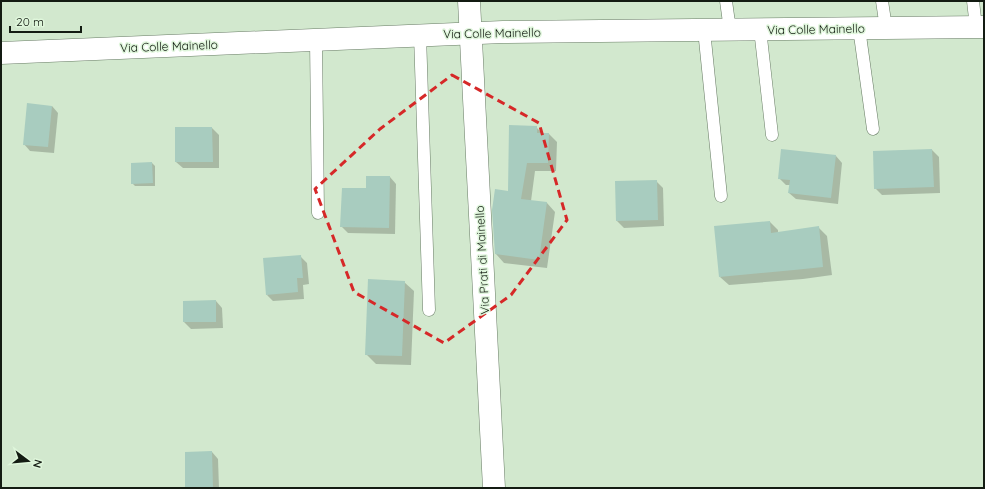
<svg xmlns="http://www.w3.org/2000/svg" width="985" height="489" font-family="Quicksand,sans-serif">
	<rect width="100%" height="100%" fill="#d2e8ce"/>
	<g fill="#0003">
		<path d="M 52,106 L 58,113 L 54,153 L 30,151 L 24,144 Z"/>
		<path d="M 536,127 L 543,134 L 549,134 L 557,142 L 556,171 L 535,171 L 531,201 L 547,203 L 555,212 L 547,268 L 504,263 L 496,254 L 509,192 Z"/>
		<path d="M 212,128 L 219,135 L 219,168 L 183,168 L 176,162 Z"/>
		<path d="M 932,150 L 939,157 L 940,193 L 882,195 L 875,188 Z"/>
		<path d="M 836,156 L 842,163 L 838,204 L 796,199 L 789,193 L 790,185 L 786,185 L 779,178 Z"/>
		<path d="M 152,163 L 155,166 L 155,186 L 135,186 L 132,183 Z"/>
		<path d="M 390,177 L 396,184 L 395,234 L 348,233 L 341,226 L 367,189 Z"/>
		<path d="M 656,181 L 663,188 L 664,226 L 624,228 L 617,221 Z"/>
		<path d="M 770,222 L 778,230 L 778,233 L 818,227 L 827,236 L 832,275 L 803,279 L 729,285 L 720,277 Z"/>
		<path d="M 300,256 L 307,263 L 309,284 L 303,285 L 304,299 L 273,301 L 267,295 Z"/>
		<path d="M 404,282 L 414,291 L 411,365 L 376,364 L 366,354 Z"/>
		<path d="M 216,301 L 222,308 L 223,328 L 191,329 L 184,322 Z"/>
		<path d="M 212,452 L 218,459 L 219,488 L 186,488 Z"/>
	</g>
	<g fill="#a8ccbf">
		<path d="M 27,103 L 52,106 L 48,147 L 23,145 Z"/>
		<path d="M 509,125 L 537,126 L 537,133 L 549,133 L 548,163 L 527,163 L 521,199 L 547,202 L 539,260 L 495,254 L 492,210 L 495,189 L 508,191 Z"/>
		<path d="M 175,127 L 212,127 L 213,162 L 175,162 Z"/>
		<path d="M 781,149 L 836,155 L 831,198 L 788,193 L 790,180 L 778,179 Z"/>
		<path d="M 932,149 L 934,187 L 874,189 L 873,151 Z"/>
		<path d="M 152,162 L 153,183 L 131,184 L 131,163 Z"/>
		<path d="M 366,176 L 390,176 L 389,228 L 340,227 L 342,188 L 366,188 Z"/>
		<path d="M 657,180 L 658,220 L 616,221 L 615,181 Z"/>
		<path d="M 770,221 L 771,233 L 819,226 L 823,267 L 794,270 L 719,277 L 714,226 Z"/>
		<path d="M 301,255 L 303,278 L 297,278 L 298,292 L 266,295 L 263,258 Z"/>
		<path d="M 368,279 L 405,281 L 402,356 L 365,355 Z"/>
		<path d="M 216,300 L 216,322 L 183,322 L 183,301 Z"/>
		<path d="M 212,451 L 213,488 L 185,488 L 185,452 Z"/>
	</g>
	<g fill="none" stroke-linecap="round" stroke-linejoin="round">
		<defs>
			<g id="service">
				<path d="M 726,1 L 730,30"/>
				<path d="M 882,1 L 886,28"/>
				<path d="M 973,1 L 976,27"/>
				<path d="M 859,28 L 873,129"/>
				<path d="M 760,29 L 772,135"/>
				<path d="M 704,30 L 721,196"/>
				<path d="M 420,35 L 429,310"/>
				<path d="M 316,40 L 318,213"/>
			</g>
			<g id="minor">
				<path d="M 469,1 L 494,488"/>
				<path d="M 1,53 L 503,32 L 984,27"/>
			</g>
		</defs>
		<use href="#service" stroke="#687c65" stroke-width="13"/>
		<use href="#minor" stroke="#687c65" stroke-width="23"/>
		<use href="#service" stroke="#fff" stroke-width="12"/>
		<use href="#minor" stroke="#fff" stroke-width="22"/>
	</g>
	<path fill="none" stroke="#d62828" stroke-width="3" stroke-dasharray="8 5" stroke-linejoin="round" d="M 452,75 L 539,123 L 567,220 L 511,295 L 444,343 L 354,292 L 315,189 L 380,129 Z"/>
	<g text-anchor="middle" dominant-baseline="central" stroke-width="3" stroke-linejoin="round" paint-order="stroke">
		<g font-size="12" fill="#131b12" stroke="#dff6db">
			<text transform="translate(816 29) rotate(-1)">Via Colle Mainello</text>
			<text transform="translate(492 33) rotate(-1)">Via Colle Mainello</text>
			<text transform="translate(169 46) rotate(-2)">Via Colle Mainello</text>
			<text transform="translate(482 260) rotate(-93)">Via Prati di Mainello</text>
		</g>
	</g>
	<rect width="985" height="489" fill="none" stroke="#131b12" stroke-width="4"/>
	<g transform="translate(28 461) rotate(106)" stroke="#dff6db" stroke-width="3" paint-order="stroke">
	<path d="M0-3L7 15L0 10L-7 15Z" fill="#131b12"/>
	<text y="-6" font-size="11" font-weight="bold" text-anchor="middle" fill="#131b12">N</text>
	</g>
	<path d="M10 26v6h71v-6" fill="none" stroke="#131b12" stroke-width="2"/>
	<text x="16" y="26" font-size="12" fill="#131b12" stroke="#dff6db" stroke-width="3" paint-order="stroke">20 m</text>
</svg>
